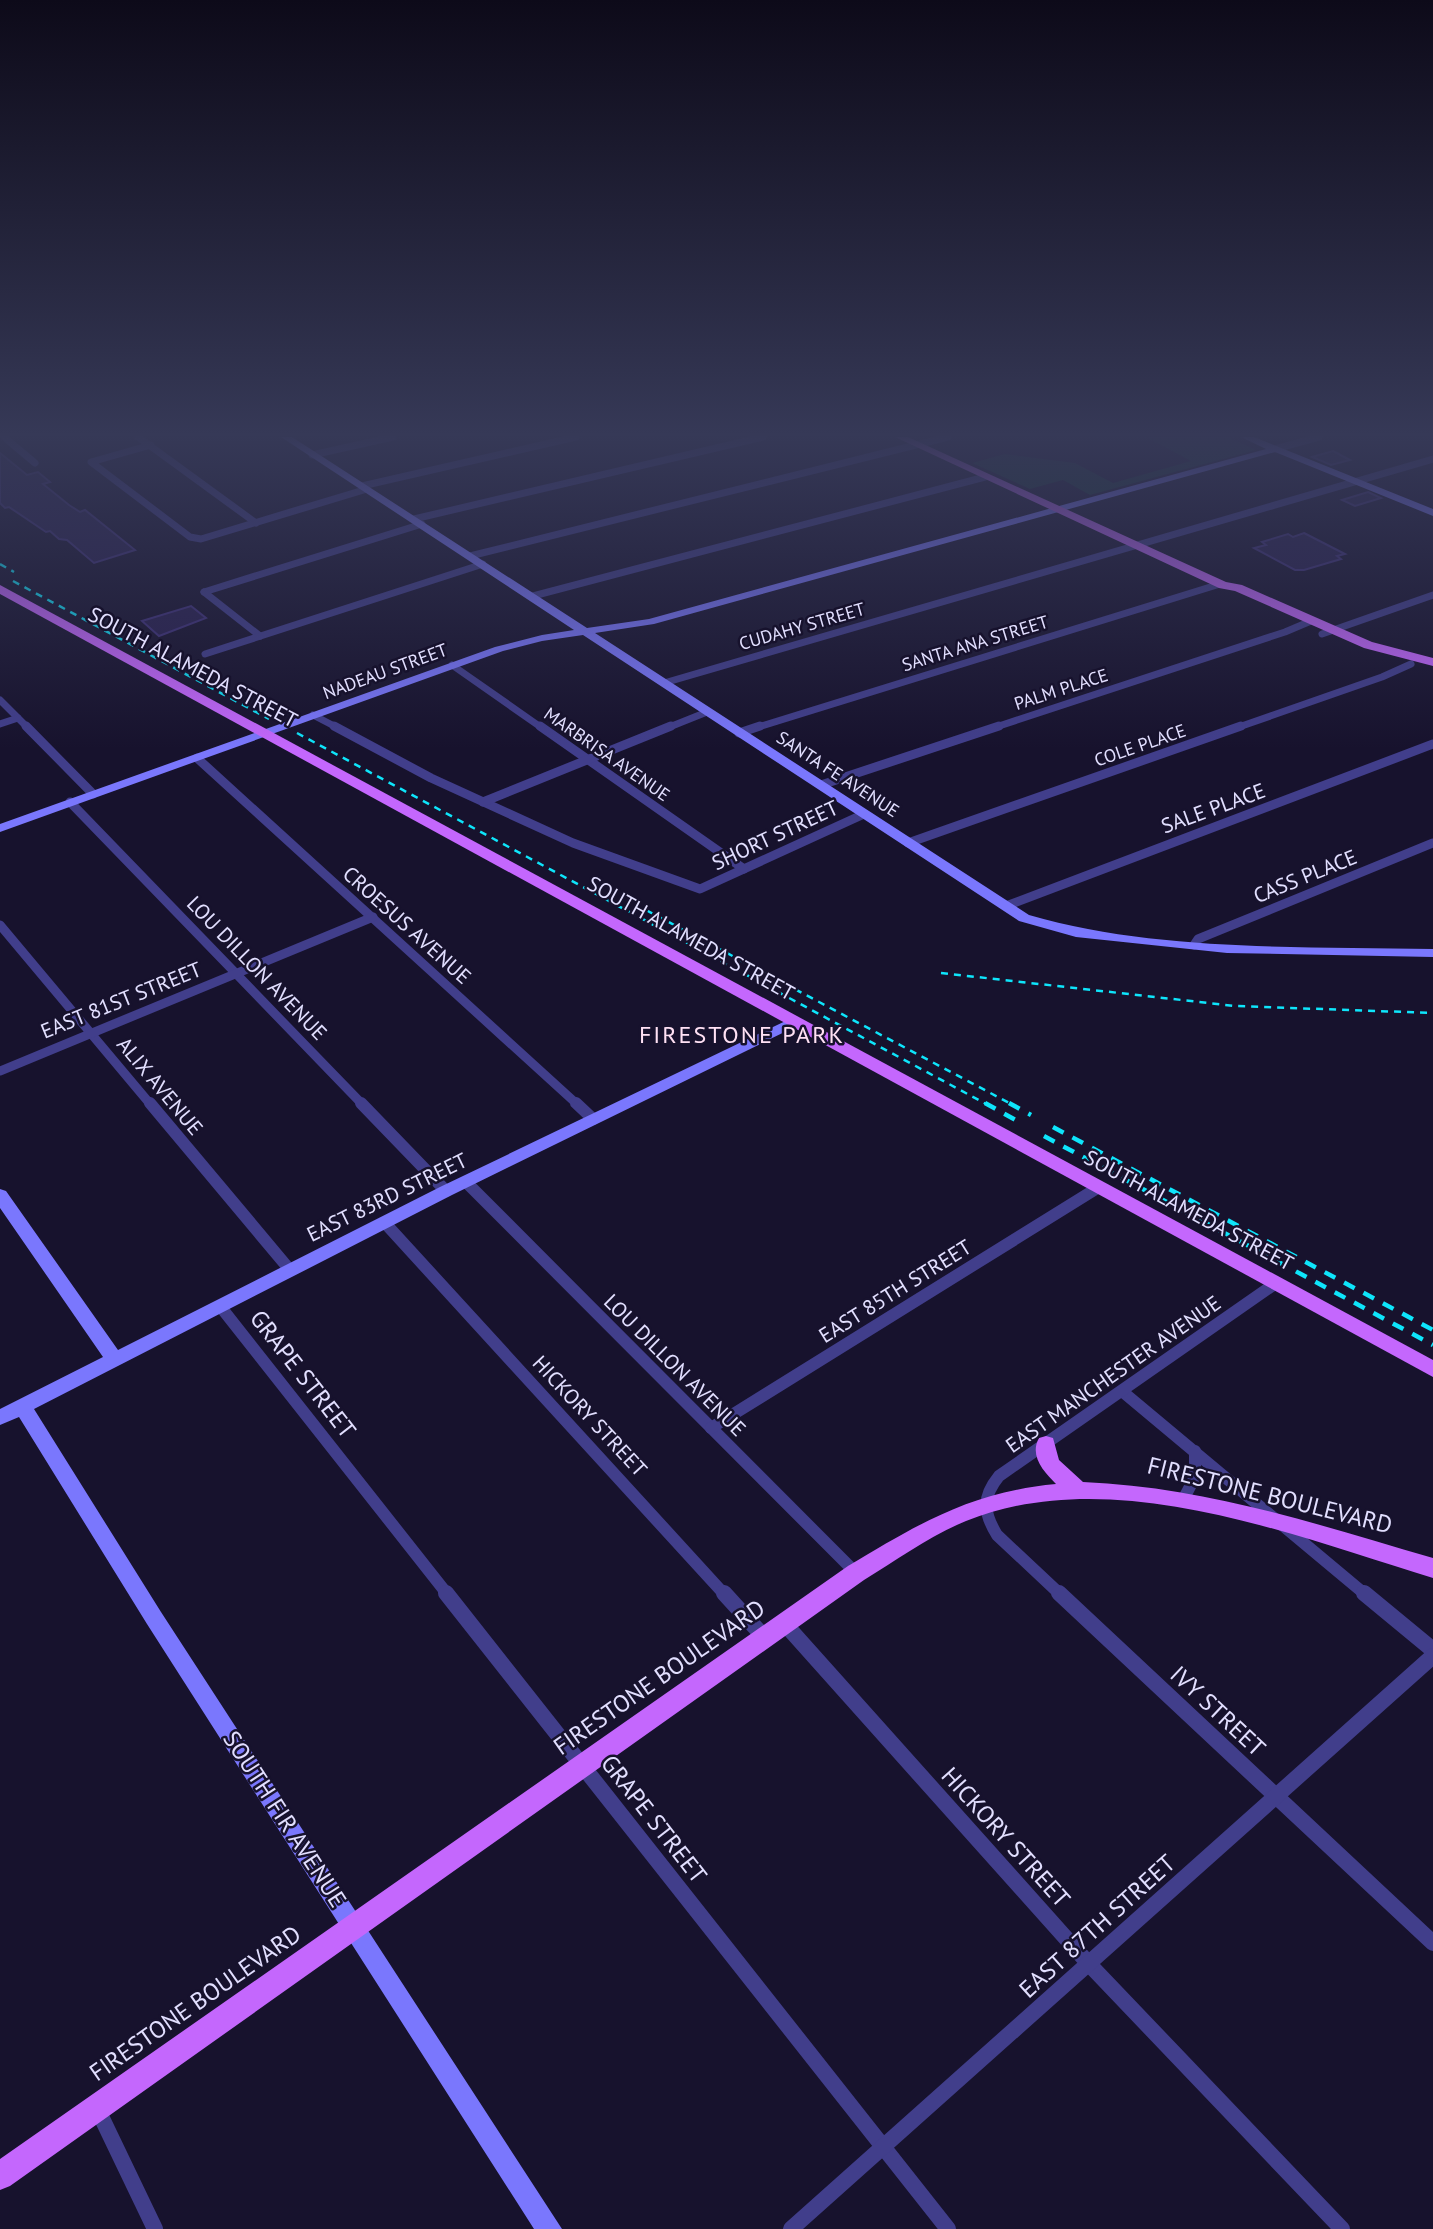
<svg xmlns="http://www.w3.org/2000/svg" width="1433" height="2229" font-family="'PT Sans',sans-serif">
	<rect width="100%" height="100%" fill="#17122d"/>
	<path fill="#153735" d="M 1151,437 L 1228,437 L 1256,450 L 1090,495 L 1063,480 L 1030,489 L 972,463 L 1005,454 L 1075,463 L 1113,483 L 1191,461 L 1148,438 Z"/>
	<g fill="#281f4e" stroke="#3f3179" stroke-width="2">
		<path d="M 1333,451 L 1350,460 L 1331,465 L 1312,457 Z"/>
		<path d="M 0,453 L 27,475 L 38,472 L 50,482 L 43,484 L 69,505 L 80,512 L 85,510 L 135,550 L 94,563 L 67,540 L 59,539 L 50,531 L 46,532 L 9,507 L 5,508 L 0,503 Z"/>
		<path d="M 1368,492 L 1381,498 L 1355,506 L 1342,500 Z"/>
		<path d="M 1304,533 L 1345,554 L 1337,556 L 1341,559 L 1304,570 L 1295,570 L 1254,548 L 1266,545 L 1262,542 L 1288,534 L 1293,537 Z"/>
		<path d="M 191,606 L 206,618 L 159,636 L 142,621 Z"/>
	</g>
	<g fill="none" stroke-linecap="round" stroke-linejoin="round">
		<g stroke="#413e8b" stroke-width="7">
			<path d="M 4,437 L 35,463"/>
			<path d="M 138,437 L 256,523"/>
			<path d="M 151,445 L 91,462 L 190,537 L 201,539 L 367,489"/>
			<path d="M 1275,449 L 1319,437"/>
			<path d="M 312,455 L 393,437"/>
			<path d="M 362,486 L 576,437"/>
			<path d="M 414,519 L 763,437"/>
			<path d="M 470,556 L 948,437"/>
			<path d="M 204,592 L 422,524"/>
			<path d="M 204,592 L 260,636"/>
			<path d="M 533,596 L 985,477"/>
			<path d="M 1322,634 L 1433,595"/>
			<path d="M 205,654 L 483,564"/>
			<path d="M 452,665 L 542,728"/>
			<path d="M 664,683 L 1433,459"/>
			<path d="M 0,700 L 28,728"/>
			<path d="M 313,715 L 338,728"/>
			<path d="M 0,724 L 18,718"/>
			<path d="M 667,728 L 707,712"/>
			<path d="M 755,728 L 1220,584"/>
			<path d="M 993,728 L 1285,632 L 1311,621"/>
			<path d="M 1236,728 L 1382,677 L 1411,664"/>
		</g>
		<g stroke="#413e8b" stroke-width="9">
			<path d="M 26,726 L 93,794"/>
			<path d="M 334,726 L 431,778 L 573,843 L 700,889 L 864,814"/>
			<path d="M 540,726 L 744,869"/>
			<path d="M 739,733 L 760,726"/>
			<path d="M 197,758 L 578,1105"/>
			<path d="M 821,785 L 999,726"/>
			<path d="M 70,802 L 363,1105"/>
			<path d="M 483,802 L 671,726"/>
			<path d="M 908,843 L 1241,726"/>
			<path d="M 1006,906 L 1433,744"/>
			<path d="M 0,925 L 151,1105"/>
			<path d="M 1194,945 L 1198,939 L 1433,843"/>
			<path d="M 0,1071 L 373,917"/>
		</g>
		<g stroke="#413e8b" stroke-width="12">
			<path d="M 150,1103 L 290,1270"/>
			<path d="M 361,1103 L 446,1191"/>
			<path d="M 576,1103 L 593,1119"/>
			<path d="M 467,1183 L 856,1573"/>
			<path d="M 385,1223 L 725,1595"/>
			<path d="M 220,1306 L 448,1595"/>
			<path d="M 1123,1392 L 1366,1595"/>
			<path d="M 711,1428 L 1099,1187"/>
			<path d="M 1183,1500 L 1195,1477 L 1195,1451"/>
			<path d="M 1061,1595 L 997,1535 C 983,1512 982,1497 999,1476 L 1276,1283"/>
		</g>
		<g stroke="#413e8b" stroke-width="16">
			<path d="M 446,1593 L 948,2229"/>
			<path d="M 724,1593 L 765,1638"/>
			<path d="M 1059,1593 L 1433,1943"/>
			<path d="M 1364,1593 L 1433,1650"/>
			<path d="M 785,1624 L 1089,1964 L 1342,2229"/>
			<path d="M 97,2108 L 155,2229"/>
			<path d="M 791,2229 L 1433,1656"/>
		</g>
		<g fill="#7a77fd" fill-rule="evenodd">
			<path d="M 281,437 L 292,437 L 587,628 L 649,619 L 1266,449 L 1241,437 L 1254,437 L 1433,509 L 1433,516 L 1275,452 L 654,624 L 595,633 L 1029,915 C 1157,952 1300,946 1433,949 L 1433,957 L 1227,953 L 1076,937 L 1019,921 L 583,635 L 542,641 L 503,651 L 0,832 L 0,824 L 495,647 L 542,635 L 574,630 Z"/>
			<path d="M 796,1016 L 803,1021 L 801,1024 L 452,1195 L 34,1409 L 161,1612 L 562,2229 L 534,2229 L 147,1624 L 19,1417 L 0,1425 L 0,1409 L 103,1357 L 0,1208 L 0,1189 L 6,1191 L 118,1350 L 440,1187 Z"/>
		</g>
		<g fill="#c467fd" fill-rule="evenodd">
			<path d="M 895,437 L 908,437 L 1226,582 L 1242,585 L 1372,642 L 1433,658 L 1433,666 L 1364,648 L 1235,591 L 1219,588 Z"/>
			<path d="M 0,585 L 1433,1360 L 1433,1377 L 0,594 Z"/>
			<path d="M 1046,1436 L 1053,1438 L 1059,1460 L 1083,1482 C 1206,1487 1316,1524 1433,1558 L 1433,1578 C 1291,1535 1112,1462 966,1521 C 929,1536 897,1560 864,1580 L 10,2186 L 0,2190 L 0,2159 L 848,1566 C 920,1523 971,1492 1056,1484 C 1044,1472 1029,1456 1039,1438 Z"/>
		</g>
		<g stroke="#0ee5fb" stroke-width="2.5" stroke-dasharray="7 6" stroke-linecap="butt">
			<path d="M 0,564 L 14,572"/>
			<path d="M 13,581 L 269,719"/>
			<path d="M 297,733 L 988,1105"/>
			<path d="M 646,910 L 1013,1105"/>
			<path d="M 941,973 L 1235,1006 L 1433,1013"/>
		</g>
		<g stroke="#0ee5fb" stroke-width="4.5" stroke-dasharray="12 10" stroke-linecap="butt">
			<path d="M 985,1103 L 1021,1123"/>
			<path d="M 1009,1103 L 1031,1115"/>
			<path d="M 1053,1127 L 1433,1330"/>
			<path d="M 1044,1136 L 1433,1345"/>
		</g>
	</g>
	<linearGradient id="sky" x2="0" y2="1"><stop stop-color="#0d0a19"/><stop offset="0.58" stop-color="#363957"/><stop offset="1" stop-color="#363957" stop-opacity="0"/></linearGradient>
	<rect width="1433" height="749" fill="url(#sky)"/>
	<g text-anchor="middle" dominant-baseline="central" stroke-width="5" stroke-linejoin="round" paint-order="stroke">
		<g font-size="18" fill="#e2dfff" stroke="#17122d">
			<text transform="translate(802 626) rotate(-16)">CUDAHY STREET</text>
			<text transform="translate(975 643) rotate(-17)">SANTA ANA STREET</text>
			<text transform="translate(385 671) rotate(-20)">NADEAU STREET</text>
			<text transform="translate(1061 689) rotate(-18)">PALM PLACE</text>
			<text transform="translate(1140 745) rotate(-19)">COLE PLACE</text>
			<text transform="translate(607 754) rotate(35)">MARBRISA AVENUE</text>
			<text transform="translate(838 774) rotate(33)">SANTA FE AVENUE</text>
		</g>
		<g font-size="21" fill="#e2dfff" stroke="#17122d">
			<text transform="translate(193 667) rotate(28)">SOUTH ALAMEDA STREET</text>
			<text transform="translate(1213 808) rotate(-20)">SALE PLACE</text>
			<text transform="translate(775 835) rotate(-25)">SHORT STREET</text>
			<text transform="translate(1305 876) rotate(-22)">CASS PLACE</text>
			<text transform="translate(407 925) rotate(42)">CROESUS AVENUE</text>
			<text transform="translate(691 938) rotate(29)">SOUTH ALAMEDA STREET</text>
			<text transform="translate(257 968) rotate(46)">LOU DILLON AVENUE</text>
			<text transform="translate(121 1000) rotate(-22)">EAST 81ST STREET</text>
			<text transform="translate(160 1086) rotate(50)">ALIX AVENUE</text>
			<text transform="translate(387 1197) rotate(-26)">EAST 83RD STREET</text>
			<text transform="translate(1189 1210) rotate(28)">SOUTH ALAMEDA STREET</text>
			<text transform="translate(895 1291) rotate(-32)">EAST 85TH STREET</text>
			<text transform="translate(675 1365) rotate(45)">LOU DILLON AVENUE</text>
			<text transform="translate(1113 1374) rotate(-35)">EAST MANCHESTER AVENUE</text>
			<text transform="translate(590 1416) rotate(47)">HICKORY STREET</text>
		</g>
		<g font-size="24" letter-spacing="2" fill="#ffe1f4" stroke="#17122d">
			<text x="742" y="1034">FIRESTONE PARK</text>
		</g>
		<g font-size="24" fill="#e2dfff" stroke="#17122d">
			<text transform="translate(303 1374) rotate(52)">GRAPE STREET</text>
			<text transform="translate(1270 1495) rotate(14)">FIRESTONE BOULEVARD</text>
			<text transform="translate(659 1677) rotate(-35)">FIRESTONE BOULEVARD</text>
			<text transform="translate(1218 1711) rotate(43)">IVY STREET</text>
			<text transform="translate(285 1819) rotate(57)">SOUTH FIR AVENUE</text>
			<text transform="translate(654 1819) rotate(52)">GRAPE STREET</text>
			<text transform="translate(1006 1837) rotate(48)">HICKORY STREET</text>
			<text transform="translate(1097 1926) rotate(-42)">EAST 87TH STREET</text>
			<text transform="translate(195 2003) rotate(-35)">FIRESTONE BOULEVARD</text>
		</g>
	</g>
</svg>
